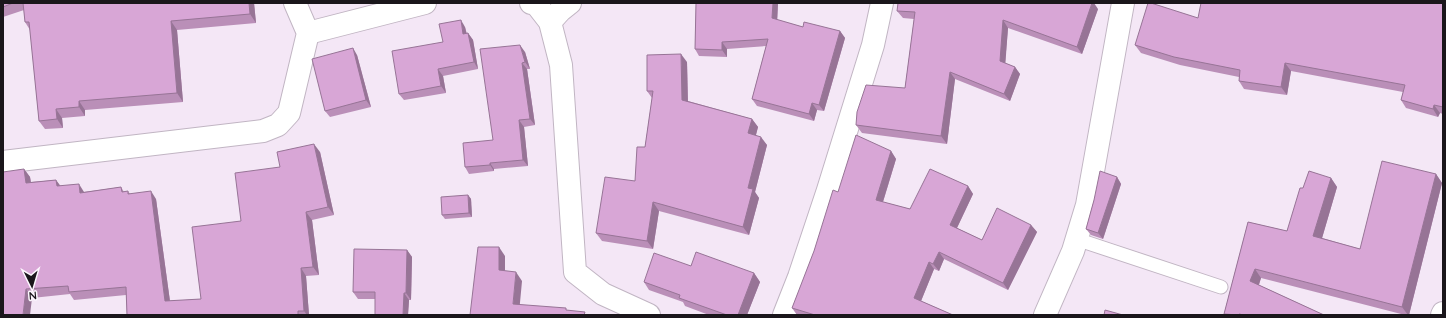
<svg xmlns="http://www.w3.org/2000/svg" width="1446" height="318" font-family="Quicksand,sans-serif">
	<rect width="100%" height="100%" fill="#f4e7f6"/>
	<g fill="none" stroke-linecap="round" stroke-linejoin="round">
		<defs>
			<path id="service" d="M 1076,239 L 1221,287"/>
			<g id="minor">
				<path d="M 531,3 L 536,4 L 550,22 L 561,65 L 575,272 L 603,294 L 649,315"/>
				<path d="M 550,22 L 560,11 L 570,3"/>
				<path d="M 308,33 L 425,3"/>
				<path d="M 3,162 L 263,131 L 278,125 L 289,113 L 308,33 L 295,3"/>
				<path d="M 784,315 L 799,277 L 828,190 L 873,45 L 882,3"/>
				<path d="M 1045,315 L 1073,251 L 1087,205 L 1123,3"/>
				<path d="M 1442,315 L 1443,313"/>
			</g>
		</defs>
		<use href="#service" stroke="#c1b5c3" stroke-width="15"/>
		<use href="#minor" stroke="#c1b5c3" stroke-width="24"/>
		<use href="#service" stroke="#fff" stroke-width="13"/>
		<use href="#minor" stroke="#fff" stroke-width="22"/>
	</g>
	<g fill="#ba8fb8">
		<path d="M 3,3 L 254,3 L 256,23 L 177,30 L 183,102 L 85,110 L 85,116 L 62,118 L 63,128 L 45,129 L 39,121 L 30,30 L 25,22 L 24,10 L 3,17 Z"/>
		<path d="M 696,3 L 778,3 L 777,20 L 803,27 L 840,31 L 845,38 L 824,111 L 817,110 L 814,121 L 757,106 L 752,99 L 766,46 L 727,49 L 727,57 L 699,56 L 695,49 Z"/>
		<path d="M 1443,3 L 1443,114 L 1440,113 L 1438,117 L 1406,108 L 1401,100 L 1403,92 L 1291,71 L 1287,95 L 1244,89 L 1239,81 L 1239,77 L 1180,65 L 1141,53 L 1135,45 L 1198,18 Z"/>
		<path d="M 1098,9 L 1082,54 L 1008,28 L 1005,63 L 1015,67 L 1020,74 L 1010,101 L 955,79 L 947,144 L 862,133 L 856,125 L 905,88 L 914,19 L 903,18 L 897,11 Z"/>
		<path d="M 465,27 L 467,34 L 468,33 L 473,40 L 478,69 L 443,76 L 446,93 L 404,100 L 399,94 L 443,42 Z"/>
		<path d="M 525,52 L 530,69 L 527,69 L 535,125 L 524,127 L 528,166 L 494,169 L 494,171 L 469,174 L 465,167 L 493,140 Z"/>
		<path d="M 357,55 L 371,107 L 330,117 L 325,111 Z"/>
		<path d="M 687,62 L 688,101 L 752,119 L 758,127 L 756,135 L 767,145 L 755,192 L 759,198 L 749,235 L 659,211 L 653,249 L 602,241 L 596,233 L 635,181 L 645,147 L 652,98 L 647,91 Z"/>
		<path d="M 891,151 L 896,159 L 883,202 L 910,209 L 968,186 L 973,194 L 957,228 L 982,240 L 1031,225 L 1037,232 L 1008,290 L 944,259 L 939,271 L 934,269 L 921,301 L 953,315 L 797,315 L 792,308 L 838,192 Z"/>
		<path d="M 320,152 L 334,215 L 312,220 L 319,275 L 306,276 L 309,315 L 127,315 L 126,295 L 74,300 L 70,294 L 32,298 L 3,315 L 24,169 L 30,177 L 31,182 L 56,180 L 60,186 L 84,192 L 121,187 L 124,192 L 128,191 L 130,194 L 156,199 L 170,301 L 201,299 L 241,221 L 280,167 Z"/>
		<path d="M 1436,174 L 1442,183 L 1409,315 L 1405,315 L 1261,278 L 1259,285 L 1324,315 L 1225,315 L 1224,314 L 1248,222 L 1287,231 L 1303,188 L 1331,178 L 1337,187 L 1322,238 L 1360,249 Z"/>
		<path d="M 1117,177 L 1121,184 L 1103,239 L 1091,235 L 1086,229 L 1094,200 Z"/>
		<path d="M 468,195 L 471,199 L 472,217 L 445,219 L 442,215 Z"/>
		<path d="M 407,250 L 412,257 L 411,300 L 409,300 L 408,315 L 375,315 L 375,299 L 358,299 L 353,292 Z"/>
		<path d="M 691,266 L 754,273 L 760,282 L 747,315 L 709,315 L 685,306 L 683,302 L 649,290 L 644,282 Z"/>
	</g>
	<g fill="#977496">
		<path d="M 249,3 L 254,3 L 256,23 L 250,14 Z"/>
		<path d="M 773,3 L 778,3 L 777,25 L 772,18 Z"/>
		<path d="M 1092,3 L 1094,3 L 1098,9 L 1082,54 L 1077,47 Z"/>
		<path d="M 461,20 L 465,27 L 468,41 L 463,34 Z"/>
		<path d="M 1003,20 L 1008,28 L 1005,68 L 1000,61 Z"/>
		<path d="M 171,21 L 177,30 L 183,102 L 177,93 Z"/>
		<path d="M 840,31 L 845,38 L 824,111 L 819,105 Z"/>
		<path d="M 468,33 L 473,40 L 478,69 L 474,62 Z"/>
		<path d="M 722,42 L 727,49 L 727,57 L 722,50 Z"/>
		<path d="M 520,45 L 525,52 L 530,69 L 525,62 Z"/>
		<path d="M 353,48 L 357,55 L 371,107 L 366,100 Z"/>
		<path d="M 681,54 L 687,62 L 688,108 L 682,100 Z"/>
		<path d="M 522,63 L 527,69 L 535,125 L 530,119 Z"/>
		<path d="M 1285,63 L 1291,71 L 1287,95 L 1281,87 Z"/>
		<path d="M 1015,67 L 1020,74 L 1010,101 L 1004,94 Z"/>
		<path d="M 438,69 L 443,76 L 446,93 L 441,86 Z"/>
		<path d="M 950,72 L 955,79 L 947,144 L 941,136 Z"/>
		<path d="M 79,101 L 85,110 L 85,116 L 79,107 Z"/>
		<path d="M 812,103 L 817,110 L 814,121 L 809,114 Z"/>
		<path d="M 1434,105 L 1440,113 L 1438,117 L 1433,109 Z"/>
		<path d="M 56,109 L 62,118 L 63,128 L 57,119 Z"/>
		<path d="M 752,119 L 758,127 L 754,142 L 748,133 Z"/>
		<path d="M 519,120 L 524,127 L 528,166 L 523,160 Z"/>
		<path d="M 761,137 L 767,145 L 755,192 L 759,198 L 749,235 L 743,227 L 748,188 Z"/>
		<path d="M 314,144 L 320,152 L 334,215 L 328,207 Z"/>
		<path d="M 891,151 L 896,159 L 881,208 L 876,200 Z"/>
		<path d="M 490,163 L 494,169 L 494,171 L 490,165 Z"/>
		<path d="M 24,169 L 30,177 L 32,191 L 26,183 Z"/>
		<path d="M 1436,174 L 1442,183 L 1409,315 L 1408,315 L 1402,307 Z"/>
		<path d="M 1117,177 L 1121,184 L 1103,239 L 1098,233 Z"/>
		<path d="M 1331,178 L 1337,187 L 1320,245 L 1313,236 Z"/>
		<path d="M 56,180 L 62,188 L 57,186 Z"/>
		<path d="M 79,184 L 84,192 L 80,193 Z"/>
		<path d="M 968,186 L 973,194 L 955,232 L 950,225 Z"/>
		<path d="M 151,191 L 156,199 L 171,309 L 165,301 Z"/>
		<path d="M 468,195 L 471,199 L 472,217 L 469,213 Z"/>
		<path d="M 653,202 L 659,211 L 653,249 L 647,241 Z"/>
		<path d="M 306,212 L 312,220 L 319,275 L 313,267 Z"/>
		<path d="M 1031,225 L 1037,232 L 1008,290 L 1003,283 Z"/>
		<path d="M 499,247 L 505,256 L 505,279 L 499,270 Z"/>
		<path d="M 407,250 L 412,257 L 411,300 L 406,293 Z"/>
		<path d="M 939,252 L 944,259 L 939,271 L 933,264 Z"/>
		<path d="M 929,262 L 934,269 L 919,306 L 914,298 Z"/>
		<path d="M 301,268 L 306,276 L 309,315 L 307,315 L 304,311 Z"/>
		<path d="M 1255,269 L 1261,278 L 1257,290 L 1250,281 Z"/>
		<path d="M 516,272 L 522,281 L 519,313 L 513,304 Z"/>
		<path d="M 754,273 L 760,282 L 747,315 L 738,315 Z"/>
		<path d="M 26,289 L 32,298 L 30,315 L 23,315 Z"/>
		<path d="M 404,293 L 409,300 L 408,315 L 403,315 Z"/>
	</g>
	<g fill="#d8a6d6" stroke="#977496">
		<path d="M 3,3 L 13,3 L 3,7 Z"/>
		<path d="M 23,3 L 249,3 L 250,14 L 171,21 L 177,93 L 79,101 L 79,107 L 56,109 L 57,119 L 39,121 L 29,22 L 25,22 Z"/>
		<path d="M 696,3 L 773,3 L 772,18 L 803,27 L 804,22 L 840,31 L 819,105 L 812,103 L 809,114 L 752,99 L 768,39 L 722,42 L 722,50 L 695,49 Z"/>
		<path d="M 898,3 L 1092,3 L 1077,47 L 1003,20 L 1000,61 L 1015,67 L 1004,94 L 950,72 L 941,136 L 856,125 L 857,112 L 866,85 L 905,88 L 915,12 L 897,11 Z"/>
		<path d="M 1148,3 L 1151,3 L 1198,18 L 1201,3 L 1443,3 L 1443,107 L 1434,105 L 1433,109 L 1401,100 L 1405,85 L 1285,63 L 1281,87 L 1239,81 L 1240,70 L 1174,57 L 1135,45 Z"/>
		<path d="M 461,20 L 463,34 L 468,33 L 474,62 L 438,69 L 441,86 L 399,94 L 392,51 L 443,42 L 439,24 Z"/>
		<path d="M 520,45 L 525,62 L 522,63 L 530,119 L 519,120 L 523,160 L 490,163 L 490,165 L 465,167 L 463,143 L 493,140 L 480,49 Z"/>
		<path d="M 353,48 L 366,100 L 325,111 L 312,59 Z"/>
		<path d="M 681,54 L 682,100 L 752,119 L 748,133 L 761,137 L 748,188 L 753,189 L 743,227 L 653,202 L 647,241 L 596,233 L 605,177 L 635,181 L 637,147 L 645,147 L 653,91 L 647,91 L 647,55 Z"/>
		<path d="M 856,135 L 891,151 L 876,200 L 910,209 L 930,169 L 968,186 L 950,225 L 982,240 L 997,208 L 1031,225 L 1003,283 L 939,252 L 933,264 L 929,262 L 914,298 L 953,315 L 815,315 L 792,308 L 814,251 L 833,190 L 838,192 Z"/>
		<path d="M 314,144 L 328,207 L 306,212 L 313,267 L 301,268 L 304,311 L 298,311 L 298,315 L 127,315 L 126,287 L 69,292 L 68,286 L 26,289 L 23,315 L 3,315 L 3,172 L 24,169 L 26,183 L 56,180 L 57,186 L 79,184 L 80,193 L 121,187 L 122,192 L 128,191 L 128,194 L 151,191 L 165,301 L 201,299 L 192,227 L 241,221 L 235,173 L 280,167 L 277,152 Z"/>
		<path d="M 1382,161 L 1436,174 L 1402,307 L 1255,269 L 1250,281 L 1324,315 L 1244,315 L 1239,314 L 1238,315 L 1224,314 L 1248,222 L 1287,231 L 1300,188 L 1303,188 L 1309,171 L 1331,178 L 1313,236 L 1360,249 Z"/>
		<path d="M 1100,171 L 1117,177 L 1098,233 L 1086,229 L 1094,200 Z"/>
		<path d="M 468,195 L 469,213 L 442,215 L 441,197 Z"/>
		<path d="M 478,247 L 499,247 L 499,270 L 516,272 L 513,304 L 566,308 L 566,310 L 585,312 L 584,315 L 470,315 Z"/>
		<path d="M 354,249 L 407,250 L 406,293 L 404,293 L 403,315 L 375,315 L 375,292 L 353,292 Z"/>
		<path d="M 696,252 L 754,273 L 738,315 L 727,315 L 679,298 L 680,295 L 644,282 L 654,253 L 691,266 Z"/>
		<path d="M 1105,310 L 1123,315 L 1104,315 Z"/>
	</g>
	<rect width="1446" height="318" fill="none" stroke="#1a161b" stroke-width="8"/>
	<g transform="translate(32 286) rotate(175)" stroke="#fcf7fd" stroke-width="3" paint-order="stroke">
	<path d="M0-3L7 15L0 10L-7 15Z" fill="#1a161b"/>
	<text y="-6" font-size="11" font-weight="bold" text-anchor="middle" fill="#1a161b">N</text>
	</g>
</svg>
